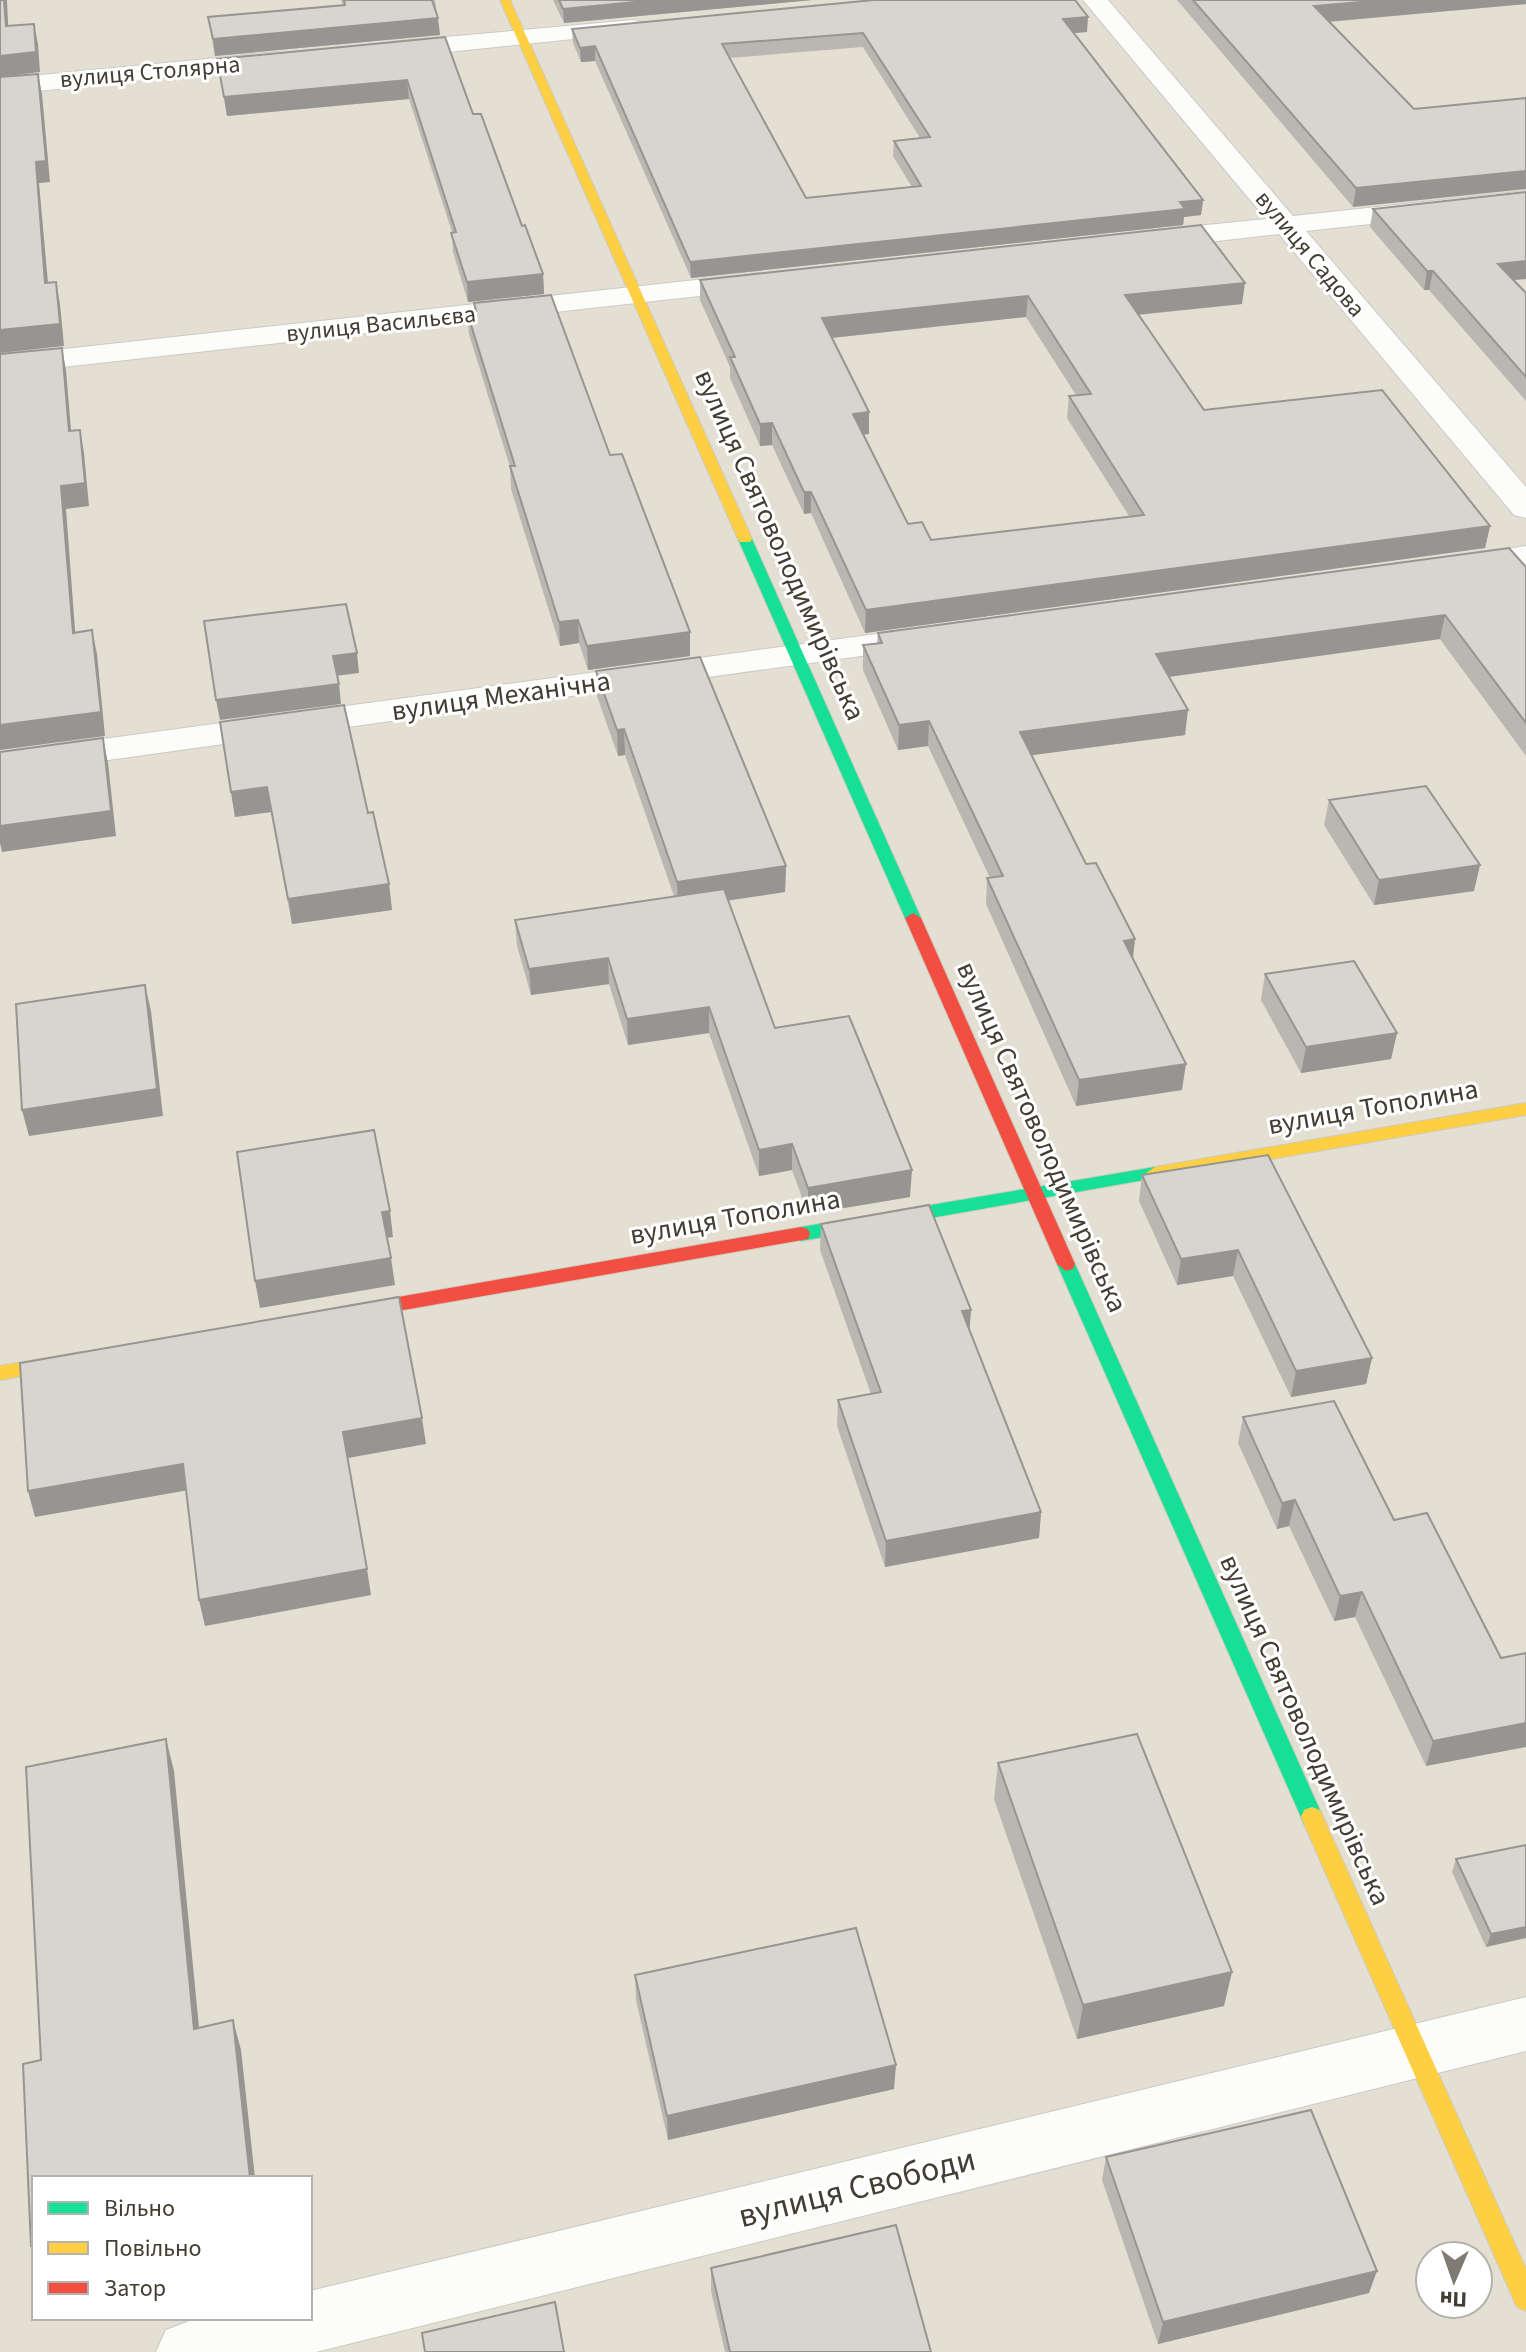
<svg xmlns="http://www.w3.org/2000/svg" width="1526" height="2352" font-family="'Source Sans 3',sans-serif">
	<rect width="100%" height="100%" fill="#eeede6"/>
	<path fill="#e3dfd3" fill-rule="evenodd" d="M 0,0 L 1526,0 L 1526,2352 L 0,2352 ZM 34,2178 L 310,2178 L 310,2318 L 34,2318 ZM 1430,2256 L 1478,2256 L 1478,2304 L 1430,2304 Z"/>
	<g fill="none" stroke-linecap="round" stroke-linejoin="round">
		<defs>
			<g id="street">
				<path d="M 1083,0 L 1108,0 L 1293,216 L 1526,191 L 1526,207 L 1306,231 L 1526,487 L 1526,518 L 1514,515 L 1279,234 L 1147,249 L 1137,246 L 1133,240 L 1137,234 L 1147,231 L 1266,219 Z"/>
				<path d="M 633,20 L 642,22 L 645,27 L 642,32 L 390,58 L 381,55 L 377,50 L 381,45 L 390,42 Z"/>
				<path d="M 278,52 L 287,55 L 291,60 L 287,65 L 0,95 L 0,79 Z"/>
				<path d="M 760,273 L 770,276 L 775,282 L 770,288 L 0,374 L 0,356 Z"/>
				<path d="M 1526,546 L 1526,566 L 1457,576 L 1445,573 L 1440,566 L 1445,559 Z"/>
				<path d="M 921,628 L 933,632 L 939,639 L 933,646 L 0,775 L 0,753 Z"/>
				<path d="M 1526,1997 L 1526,2051 L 316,2352 L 156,2352 L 166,2330 L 197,2318 L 310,2318 L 310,2291 Z"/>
			</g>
			<g id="fast">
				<path d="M 745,535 L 752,539 L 921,918 L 919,922 L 907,922 L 905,918 L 738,539 Z"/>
				<path d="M 1155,1167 L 1161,1169 L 1164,1173 L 1161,1177 L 801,1241 L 792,1234 L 801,1227 Z"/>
				<path d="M 1066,1257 L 1075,1264 L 1323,1817 L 1320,1824 L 1312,1827 L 1304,1824 L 1301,1817 L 1057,1264 Z"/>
			</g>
			<g id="slow">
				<path d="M 500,0 L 510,0 L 752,539 L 750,542 L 740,542 L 738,539 Z"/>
				<path d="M 1526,1103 L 1526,1115 L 1155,1179 L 1146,1173 L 1155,1167 Z"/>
				<path d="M 80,1352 L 87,1354 L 90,1359 L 87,1364 L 0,1380 L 0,1366 Z"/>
				<path d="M 1312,1807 L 1320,1810 L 1323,1817 L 1526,2269 L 1526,2311 L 1517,2307 L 1301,1817 L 1304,1810 Z"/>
			</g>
			<g id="jam">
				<path d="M 913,913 L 921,918 L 1075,1264 L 1073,1269 L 1066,1271 L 1057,1264 L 905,918 Z"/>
				<path d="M 801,1227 L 808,1229 L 810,1234 L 808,1239 L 341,1321 L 334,1319 L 332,1314 L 334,1309 L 341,1307 Z"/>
			</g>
		</defs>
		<use href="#street" stroke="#cccac4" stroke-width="2"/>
		<use href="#fast" stroke="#cecabd" stroke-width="2"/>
		<use href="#slow" stroke="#cecabd" stroke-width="2"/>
		<use href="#jam" stroke="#cecabd" stroke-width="2"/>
		<use href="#street" fill="#fcfcfb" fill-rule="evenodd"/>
		<use href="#fast" fill="#16e098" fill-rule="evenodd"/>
		<use href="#slow" fill="#ffcf43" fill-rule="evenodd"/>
		<use href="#jam" fill="#f24e42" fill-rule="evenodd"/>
	</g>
	<g fill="#bab7b2" fill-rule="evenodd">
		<path d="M 341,0 L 435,0 L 440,35 L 215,56 L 208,17 L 343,5 Z"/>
		<path d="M 553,0 L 812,0 L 564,23 Z"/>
		<path d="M 1177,0 L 1526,0 L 1526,4 L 1329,22 L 1414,109 L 1353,207 Z"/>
		<path d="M 572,29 L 1087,32 L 1074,33 L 1203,200 L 1201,215 L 1184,217 L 1183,225 L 691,278 L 595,61 L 581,62 L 573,43 ZM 863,47 L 920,138 L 894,141 L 893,156 L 912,187 L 806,198 L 730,58 Z"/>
		<path d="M 445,37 L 473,114 L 543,274 L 544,294 L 468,302 L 453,252 L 452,232 L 409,99 L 227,116 L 217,59 Z"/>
		<path d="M 1373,209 L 1514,280 L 1526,293 L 1526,401 L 1429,290 L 1424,290 L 1370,227 Z"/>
		<path d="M 700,280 L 1242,304 L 1138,315 L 1204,410 L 1490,526 L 1485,548 L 865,633 L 811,513 L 804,514 L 772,445 L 760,446 L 730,378 L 730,367 L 700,300 ZM 1026,317 L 1076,395 L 1069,396 L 1067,418 L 1129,516 L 931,540 L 908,524 L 863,434 L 869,434 L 869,412 L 832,338 Z"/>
		<path d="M 474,303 L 610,455 L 690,632 L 690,656 L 588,670 L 579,643 L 560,646 L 511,489 L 510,467 L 469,334 L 467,312 L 474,311 Z"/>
		<path d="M 1526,567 L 1526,756 L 1440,639 L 1169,677 L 1185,735 L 1032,755 L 1086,864 L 1135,939 L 1133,960 L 1182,1090 L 1076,1106 L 986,904 L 987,878 L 990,878 L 928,746 L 898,750 L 863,670 L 863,645 L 877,643 L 878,633 Z"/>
		<path d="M 596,671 L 786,866 L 785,892 L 728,900 L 775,1028 L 910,1197 L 808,1214 L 792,1170 L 759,1176 L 709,1033 L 628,1045 L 609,984 L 531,995 L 517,946 L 515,920 L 674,896 L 625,755 L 618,756 L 597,696 Z"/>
		<path d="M 220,722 L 368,813 L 389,884 L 392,910 L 292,924 L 271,812 L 235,817 Z"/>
		<path d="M 1329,800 L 1474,891 L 1374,905 L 1324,825 Z"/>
		<path d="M 1265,974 L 1397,1033 L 1391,1059 L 1301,1073 L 1261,1000 Z"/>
		<path d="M 1268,1155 L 1372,1358 L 1366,1384 L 1291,1397 L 1233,1276 L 1177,1285 L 1139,1201 L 1142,1175 Z"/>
		<path d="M 821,1224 L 971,1310 L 969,1331 L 1041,1512 L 1039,1538 L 885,1567 L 837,1426 L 838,1400 L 871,1394 L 820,1250 Z"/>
		<path d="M 1243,1417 L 1394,1520 L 1501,1658 L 1426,1766 L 1355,1617 L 1334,1621 L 1289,1526 L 1277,1529 L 1238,1443 Z"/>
		<path d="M 998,1763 L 1224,2006 L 1077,2039 L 994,1799 Z"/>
		<path d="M 1526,1845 L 1486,1947 L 1452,1872 L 1456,1859 Z"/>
		<path d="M 635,1975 L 894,2089 L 668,2140 L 636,2000 Z"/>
		<path d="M 1106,2157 L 1369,2293 L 1158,2344 L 1102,2180 Z"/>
		<path d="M 711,2268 L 931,2352 L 725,2352 L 711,2291 Z"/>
	</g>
	<g fill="#979591">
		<path d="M 4,0 L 7,0 L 9,46 L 6,26 Z"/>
		<path d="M 656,0 L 812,0 L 564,23 L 563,9 Z"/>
		<path d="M 1385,0 L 1526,0 L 1526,4 L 1312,23 L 1314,6 Z"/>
		<path d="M 1088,17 L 1087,32 L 1062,34 L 1063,19 Z"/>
		<path d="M 438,18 L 440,35 L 215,56 L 213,39 Z"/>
		<path d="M 34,24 L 38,44 L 40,72 L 0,77 L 0,56 Z"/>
		<path d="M 595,46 L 595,61 L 581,62 L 580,48 Z"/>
		<path d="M 38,74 L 42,94 L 50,182 L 39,183 L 50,305 L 45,283 L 36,162 Z"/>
		<path d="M 407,80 L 409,99 L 227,116 L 224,97 Z"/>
		<path d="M 1526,171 L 1526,189 L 1353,207 L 1356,188 Z"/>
		<path d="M 1203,200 L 1201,215 L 1184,217 L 1183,225 L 691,278 L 690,262 Z"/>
		<path d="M 1526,261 L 1526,279 L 1495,282 L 1498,264 Z"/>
		<path d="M 1427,271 L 1433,271 L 1429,290 L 1424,290 Z"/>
		<path d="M 543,274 L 544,294 L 468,302 L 467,282 Z"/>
		<path d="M 56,282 L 60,304 L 64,346 L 0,353 L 0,330 Z"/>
		<path d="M 1245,283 L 1242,304 L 1123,316 L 1125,295 Z"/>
		<path d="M 1028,296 L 1026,317 L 821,339 L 822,318 Z"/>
		<path d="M 62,348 L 66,370 L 73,454 L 69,431 Z"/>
		<path d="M 869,412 L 869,434 L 852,436 L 853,414 Z"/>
		<path d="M 772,423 L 772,445 L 760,446 L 760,424 Z"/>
		<path d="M 80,430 L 84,453 L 89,506 L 66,509 L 77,656 L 73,633 L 61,486 Z"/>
		<path d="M 804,492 L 811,492 L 811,513 L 804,514 Z"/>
		<path d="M 1490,526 L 1485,548 L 865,633 L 866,610 Z"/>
		<path d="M 1445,615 L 1440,639 L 1153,679 L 1156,654 Z"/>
		<path d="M 578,620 L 579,643 L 560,646 L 559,622 Z"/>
		<path d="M 92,630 L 97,654 L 105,736 L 0,750 L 0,725 Z"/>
		<path d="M 690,632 L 690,656 L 588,670 L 587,646 Z"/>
		<path d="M 357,653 L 359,673 L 335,676 L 333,656 Z"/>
		<path d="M 339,684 L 341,704 L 220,720 L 216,700 Z"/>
		<path d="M 1188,710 L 1185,735 L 1018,757 L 1020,732 Z"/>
		<path d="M 929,721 L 928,746 L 898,750 L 899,725 Z"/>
		<path d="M 624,729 L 625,755 L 618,756 L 617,730 Z"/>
		<path d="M 103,738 L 108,763 L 116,836 L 2,852 L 0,843 L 0,826 Z"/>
		<path d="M 267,787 L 271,812 L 235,817 L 231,792 Z"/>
		<path d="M 1480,865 L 1474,891 L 1374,905 L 1379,880 Z"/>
		<path d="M 786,866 L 785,892 L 678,908 L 677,882 Z"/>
		<path d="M 389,884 L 392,910 L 292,924 L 288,899 Z"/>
		<path d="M 1135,939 L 1132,965 L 1124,941 Z"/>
		<path d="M 608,958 L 609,984 L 531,995 L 529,969 Z"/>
		<path d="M 145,985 L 151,1011 L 163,1116 L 29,1136 L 22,1110 Z"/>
		<path d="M 709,1007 L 709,1033 L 628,1045 L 627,1019 Z"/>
		<path d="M 1397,1033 L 1391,1059 L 1301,1073 L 1306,1047 Z"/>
		<path d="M 1186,1064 L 1182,1090 L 1076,1106 L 1079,1080 Z"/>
		<path d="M 792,1144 L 792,1170 L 759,1176 L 759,1150 Z"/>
		<path d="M 912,1170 L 910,1197 L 808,1214 L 808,1188 Z"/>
		<path d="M 390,1211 L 393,1237 L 386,1238 L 382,1212 Z"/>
		<path d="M 1238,1250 L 1233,1276 L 1177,1285 L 1181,1259 Z"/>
		<path d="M 391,1258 L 395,1285 L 260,1308 L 255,1281 Z"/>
		<path d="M 971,1310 L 969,1336 L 962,1311 Z"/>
		<path d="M 1372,1358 L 1366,1384 L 1291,1397 L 1296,1371 Z"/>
		<path d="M 422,1418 L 426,1444 L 348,1458 L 343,1432 Z"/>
		<path d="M 183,1464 L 189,1490 L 35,1517 L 28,1491 Z"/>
		<path d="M 1295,1500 L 1289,1526 L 1277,1529 L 1282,1503 Z"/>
		<path d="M 1041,1512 L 1039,1538 L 885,1567 L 886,1541 Z"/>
		<path d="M 367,1569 L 371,1595 L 205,1626 L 199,1600 Z"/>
		<path d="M 1362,1592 L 1355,1617 L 1334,1621 L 1340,1596 Z"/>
		<path d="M 1526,1723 L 1526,1747 L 1426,1766 L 1433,1741 Z"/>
		<path d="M 166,1739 L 174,1771 L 202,2058 L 194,2029 Z"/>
		<path d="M 1526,1927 L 1526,1938 L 1486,1947 L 1491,1934 Z"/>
		<path d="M 1232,1972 L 1224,2006 L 1077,2039 L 1083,2005 Z"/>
		<path d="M 233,2020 L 241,2050 L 255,2178 L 250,2178 Z"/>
		<path d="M 896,2065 L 894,2089 L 668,2140 L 667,2116 Z"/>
		<path d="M 1377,2271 L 1369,2293 L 1158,2344 L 1163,2322 Z"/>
	</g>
	<g fill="#d8d5cf" stroke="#979591" stroke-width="2" fill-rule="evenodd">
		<path d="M 0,0 L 4,0 L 6,26 L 34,24 L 36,52 L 0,56 Z"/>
		<path d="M 344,0 L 432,0 L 438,18 L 213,39 L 208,17 L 345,5 Z"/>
		<path d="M 559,0 L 656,0 L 563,9 Z"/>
		<path d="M 874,0 L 1075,0 L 1088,17 L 1063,19 L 1203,200 L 1180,202 L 1185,209 L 690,262 L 595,46 L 580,48 L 572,29 ZM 863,33 L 930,137 L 894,141 L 921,186 L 806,198 L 722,44 Z"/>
		<path d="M 1193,0 L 1385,0 L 1314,6 L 1414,109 L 1526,98 L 1526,171 L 1356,188 Z"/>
		<path d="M 445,37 L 473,114 L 481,114 L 522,226 L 525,225 L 543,274 L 467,282 L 451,233 L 456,232 L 407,80 L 224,97 L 217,59 Z"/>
		<path d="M 38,74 L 46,161 L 36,162 L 45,283 L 56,282 L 60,324 L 0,330 L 0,77 Z"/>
		<path d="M 1526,192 L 1526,261 L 1498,264 L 1526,293 L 1526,377 L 1433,271 L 1427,271 L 1373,209 Z"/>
		<path d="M 1201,225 L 1245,283 L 1125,295 L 1204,410 L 1382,390 L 1490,526 L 866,610 L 811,492 L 804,492 L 772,423 L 760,424 L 730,357 L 735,357 L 700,280 ZM 1028,296 L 1091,394 L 1069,396 L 1144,515 L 931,540 L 922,522 L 908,524 L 853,414 L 869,412 L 822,318 Z"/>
		<path d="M 551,295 L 610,455 L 622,454 L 690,632 L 587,646 L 578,620 L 559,622 L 510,466 L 515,466 L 467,312 L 476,311 L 474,303 Z"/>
		<path d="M 62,348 L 69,431 L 80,430 L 85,483 L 61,486 L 73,633 L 92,630 L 101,712 L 0,725 L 0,354 Z"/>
		<path d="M 1509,548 L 1526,567 L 1526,723 L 1445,615 L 1156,654 L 1188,710 L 1020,732 L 1086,864 L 1096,863 L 1135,939 L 1124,941 L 1186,1064 L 1079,1080 L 987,878 L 1003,876 L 929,721 L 899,725 L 863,645 L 882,643 L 878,633 Z"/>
		<path d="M 346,604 L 357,653 L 333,656 L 339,684 L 216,700 L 204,621 Z"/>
		<path d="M 700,657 L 786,866 L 677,882 L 624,729 L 617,730 L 596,671 Z"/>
		<path d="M 344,705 L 368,813 L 373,812 L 389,884 L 288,899 L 267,787 L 231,792 L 220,722 Z"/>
		<path d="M 103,738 L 111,811 L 0,826 L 0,752 Z"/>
		<path d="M 1426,786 L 1480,865 L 1379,880 L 1329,800 Z"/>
		<path d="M 724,889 L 775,1028 L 849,1016 L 912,1170 L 808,1188 L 792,1144 L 759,1150 L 709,1007 L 627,1019 L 608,958 L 529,969 L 515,920 Z"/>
		<path d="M 1354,961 L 1397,1033 L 1306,1047 L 1265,974 Z"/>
		<path d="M 145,985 L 157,1089 L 22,1110 L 16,1004 Z"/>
		<path d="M 374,1130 L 390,1211 L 382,1212 L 391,1258 L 255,1281 L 237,1152 Z"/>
		<path d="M 1268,1155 L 1372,1358 L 1296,1371 L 1238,1250 L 1181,1259 L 1142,1175 Z"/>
		<path d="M 929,1205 L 971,1310 L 962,1311 L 1041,1512 L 886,1541 L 838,1400 L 881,1392 L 821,1224 Z"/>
		<path d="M 399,1297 L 422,1418 L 343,1432 L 367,1569 L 199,1600 L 183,1464 L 28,1491 L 20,1363 Z"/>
		<path d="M 1334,1401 L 1394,1520 L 1427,1513 L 1501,1658 L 1526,1653 L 1526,1723 L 1433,1741 L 1362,1592 L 1340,1596 L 1295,1500 L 1282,1503 L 1243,1417 Z"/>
		<path d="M 1137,1734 L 1232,1972 L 1083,2005 L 998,1763 Z"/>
		<path d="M 166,1739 L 194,2029 L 233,2020 L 250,2178 L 34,2178 L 34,2245 L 31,2246 L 23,2064 L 41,2060 L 26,1767 Z"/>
		<path d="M 1526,1845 L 1526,1927 L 1491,1934 L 1456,1859 Z"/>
		<path d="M 856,1928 L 896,2065 L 667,2116 L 635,1975 Z"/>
		<path d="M 1311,2110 L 1377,2271 L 1163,2322 L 1106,2157 Z"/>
		<path d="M 896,2225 L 931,2352 L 730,2352 L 711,2268 Z"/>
		<path d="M 555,2302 L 564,2352 L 425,2352 L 422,2333 Z"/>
	</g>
	<g text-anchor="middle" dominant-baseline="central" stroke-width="6" stroke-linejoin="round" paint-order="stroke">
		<g font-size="24" fill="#433e33" stroke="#fff">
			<text transform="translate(150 72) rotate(-5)">вулиця Столярна</text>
			<text transform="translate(1310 254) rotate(50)">вулиця Садова</text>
			<text transform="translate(381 324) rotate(-6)">вулиця Васильєва</text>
		</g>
		<g font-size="28" fill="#433e33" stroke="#fff">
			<text transform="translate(780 545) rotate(66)">вулиця Святоволодимирівська</text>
			<text transform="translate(501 696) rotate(-8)">вулиця Механічна</text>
			<text transform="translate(1373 1107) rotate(-10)">вулиця Тополина</text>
			<text transform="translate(1042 1137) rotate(66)">вулиця Святоволодимирівська</text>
			<text transform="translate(735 1217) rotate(-10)">вулиця Тополина</text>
			<text transform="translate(1305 1730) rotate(66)">вулиця Святоволодимирівська</text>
		</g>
		<g font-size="34" fill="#433e33" stroke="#fff">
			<text transform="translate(857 2188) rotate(-14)">вулиця Свободи</text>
		</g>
	</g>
	<rect x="32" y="2176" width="280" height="144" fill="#ffffff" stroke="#b4b2ad" stroke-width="2"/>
	<rect x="48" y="2202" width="40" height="12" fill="#16e098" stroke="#b4b2ad" stroke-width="2"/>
	<text x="104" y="2216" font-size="24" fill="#433e33">Вільно</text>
	<rect x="48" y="2242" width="40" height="12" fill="#ffcf43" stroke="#b4b2ad" stroke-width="2"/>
	<text x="104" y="2256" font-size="24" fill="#433e33">Повільно</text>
	<rect x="48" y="2282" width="40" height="12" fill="#f24e42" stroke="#b4b2ad" stroke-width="2"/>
	<text x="104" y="2296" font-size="24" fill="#433e33">Затор</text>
	<g transform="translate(1454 2280) rotate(182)"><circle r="38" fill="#ffffff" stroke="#b4b2ad" stroke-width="2"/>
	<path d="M0-6L14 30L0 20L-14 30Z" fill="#7f7b72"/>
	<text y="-12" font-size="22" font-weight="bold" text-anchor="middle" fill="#433e33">Пн</text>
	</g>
</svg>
